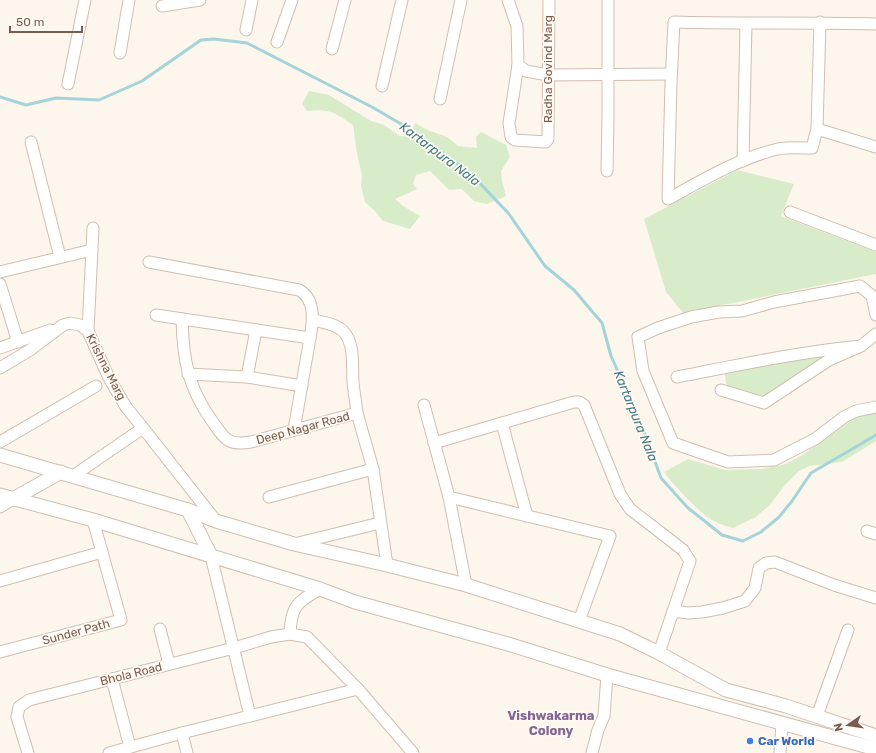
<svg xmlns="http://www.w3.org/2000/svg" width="876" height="753" font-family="Rubik,sans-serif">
	<rect width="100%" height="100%" fill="#fdf6ec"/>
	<g fill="#d8ecc9">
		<path d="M 309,91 L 329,95 L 371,121 L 384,125 L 400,136 L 410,137 L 415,123 L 427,130 L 447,137 L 458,146 L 477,148 L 476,137 L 481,132 L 506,145 L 510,157 L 501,171 L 502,181 L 506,196 L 487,204 L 474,201 L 462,189 L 449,190 L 430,171 L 416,175 L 413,184 L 417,189 L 395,199 L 403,206 L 420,216 L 410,229 L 383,221 L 375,211 L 365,202 L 361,186 L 362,175 L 357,154 L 353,125 C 336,113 330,108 307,111 L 302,104 Z"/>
		<path d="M 737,170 L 794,184 L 781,216 L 876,252 L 876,274 L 683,313 L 666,292 L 644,219 Z"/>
		<path d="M 821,353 L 823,360 L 764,400 L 727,388 L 724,369 Z"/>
		<path d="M 876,410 L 876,441 L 842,462 L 810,466 L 799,471 L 785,485 L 769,506 L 754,518 L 733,528 C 728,526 721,525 716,522 C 702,516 673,485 664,472 L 688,459 L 725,470 L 761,469 L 786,464 L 804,454 L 856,417 Z"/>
	</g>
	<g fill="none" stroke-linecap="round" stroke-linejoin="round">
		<path stroke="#a5d3da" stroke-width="3" d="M 0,97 L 26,105 L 56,98 L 99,100 L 142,81 L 201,40 L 214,39 L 247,43 L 372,107 L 413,131 L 472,175 L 509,214 L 545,266 L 574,290 L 602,323 L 611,356 L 639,418 L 661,478 L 687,507 L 722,535 L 743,541 L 761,532 L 779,517 L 792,501 L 811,473 L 876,435"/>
		<defs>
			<g id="minor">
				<path d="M 508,0 L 517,26 L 518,65 L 526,71 L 548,75 L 671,74"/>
				<path d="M 162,6 L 200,0"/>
				<path d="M 876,24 C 809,22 741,24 674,22 L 671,83 L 668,199 C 703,180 739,158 778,149 C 789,147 801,148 812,148 L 817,129 L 876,147"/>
				<path d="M 246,30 L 252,0"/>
				<path d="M 277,42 L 292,0"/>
				<path d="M 332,49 L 345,0"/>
				<path d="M 120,53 L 129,0"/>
				<path d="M 518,65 L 509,123 L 511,137 L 515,140 L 546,142 L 548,139 L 549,0"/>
				<path d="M 68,84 L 85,0"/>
				<path d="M 382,86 L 402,0"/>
				<path d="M 440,99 L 461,0"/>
				<path d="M 817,129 L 820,22"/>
				<path d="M 31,142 L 60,257"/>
				<path d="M 743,161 L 746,24"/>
				<path d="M 607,171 L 608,117 L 608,0"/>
				<path d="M 790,212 L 876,245"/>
				<path d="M 149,262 L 299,290 C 316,299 313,322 310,338"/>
				<path d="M 0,272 L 92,250"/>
				<path d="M 0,284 L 18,342"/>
				<path d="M 156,315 L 310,338 L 294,430"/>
				<path d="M 876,315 L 872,296 L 860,286 L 774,302 L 742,311 L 719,312 L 691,317 L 658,328 L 638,337 L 643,371 L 673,443 L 728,462 L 774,460 L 815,439 L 844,417 L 856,411 L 876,407"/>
				<path d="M 182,319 C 183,360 188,387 212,421 C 225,439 227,446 251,442 L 357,413 L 373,469 L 387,565"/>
				<path d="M 313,320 C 323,322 336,324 343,331 C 355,343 352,366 353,382 C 354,393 356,403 357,413"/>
				<path d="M 88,331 L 93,228"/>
				<path d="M 0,348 L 50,330"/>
				<path d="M 0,368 L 30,350 L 63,325 L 70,323 L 80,325 L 88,331 L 109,378 L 126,407 L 143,428"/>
				<path d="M 188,374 L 247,377 L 302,386"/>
				<path d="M 247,377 L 256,330"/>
				<path d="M 677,377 C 738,365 799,352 861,346"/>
				<path d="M 721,390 L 764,403 L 829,360 L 861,346 L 876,334"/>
				<path d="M 424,405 L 449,497 L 466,585"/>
				<path d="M 502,423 L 574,402 L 579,402 L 584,405 L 620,494 L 630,509 L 683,550 L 690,561 L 659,653"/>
				<path d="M 0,442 L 96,386"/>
				<path d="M 434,443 L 502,423 L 527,516"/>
				<path d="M 73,476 L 143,428 L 216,521"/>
				<path d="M 269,497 L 373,469"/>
				<path d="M 449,497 L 610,536 L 579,621"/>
				<path d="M 0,507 L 13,499"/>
				<path d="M 867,531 L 876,534"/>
				<path d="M 294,544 L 380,523"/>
				<path d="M 211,556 L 250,716"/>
				<path d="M 0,581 L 102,552"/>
				<path d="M 673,611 L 688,613 L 702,612 L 723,608 L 745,601 L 755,588 L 759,568 L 766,563 L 775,562 L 834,585 L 876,598"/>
				<path d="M 160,629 L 169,664"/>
				<path d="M 290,634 C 291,606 297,602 320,589"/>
				<path d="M 0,652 L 121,620 L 93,520"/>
				<path d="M 112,679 L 130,747"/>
				<path d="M 817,716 L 848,630"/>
				<path d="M 182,733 L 358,689"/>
				<path d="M 28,753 L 17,717 L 19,707 L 29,700 L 234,648 L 271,637 L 290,634 L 307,637 L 358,689 L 413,753"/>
				<path d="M 109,753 L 182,733 L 187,753"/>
				<path d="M 592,753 L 598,730 L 604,716 L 607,675"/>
				<path d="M 780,753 L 782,723"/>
			</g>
			<g id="tertiary">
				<path d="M 0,455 L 188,510 L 216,521 L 294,544 L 387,565 L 466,585 L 620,634 L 659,653 L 726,690 L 786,706 L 876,736"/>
				<path d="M 0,495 L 93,520 L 320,589 L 355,602 L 508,644 L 607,675 L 876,749"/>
				<path d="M 13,499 L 61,472"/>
				<path d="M 188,510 L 211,556"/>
			</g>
		</defs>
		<use href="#minor" stroke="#d1beb0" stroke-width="13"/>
		<use href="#tertiary" stroke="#d1beb0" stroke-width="15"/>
		<use href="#minor" stroke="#fff" stroke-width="11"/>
		<use href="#tertiary" stroke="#fff" stroke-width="13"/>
	</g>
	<circle fill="#3f7fe0" stroke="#fffaf3" stroke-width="1.5" cx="750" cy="741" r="4"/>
	<g text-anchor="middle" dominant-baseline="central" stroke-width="3.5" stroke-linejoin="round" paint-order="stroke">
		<g font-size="12" fill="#7a5c4d" stroke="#fffaf3">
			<text transform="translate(548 69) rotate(-90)">Radha Govind Marg</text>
			<text transform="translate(106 367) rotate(63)">Krishna Marg</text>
			<text transform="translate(303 428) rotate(-15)">Deep Nagar Road</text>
			<text transform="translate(76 632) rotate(-15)">Sunder Path</text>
			<text transform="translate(131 674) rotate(-14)">Bhola Road</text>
		</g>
		<g font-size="12" font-weight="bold" fill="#366cbe" stroke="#fffaf3" text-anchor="start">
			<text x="758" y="741">Car World</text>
		</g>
		<g font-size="13" font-style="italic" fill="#437c86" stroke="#fffaf3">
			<text transform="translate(440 154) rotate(37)">Kartarpura Nala</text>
			<text transform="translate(636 416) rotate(68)">Kartarpura Nala</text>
		</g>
		<g font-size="13" font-weight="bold" fill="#846695" stroke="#fffaf3">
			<text x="551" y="715">Vishwakarma<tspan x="551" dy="15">Colony</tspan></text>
		</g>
	</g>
	<g transform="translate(848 725) rotate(257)" stroke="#fffaf3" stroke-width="3" paint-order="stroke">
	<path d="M0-3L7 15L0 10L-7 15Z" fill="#7a5c4d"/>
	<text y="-6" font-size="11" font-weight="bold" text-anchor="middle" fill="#7a5c4d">N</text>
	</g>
	<path d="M10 26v6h72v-6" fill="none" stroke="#7a5c4d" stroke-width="2"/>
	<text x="16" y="26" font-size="12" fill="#7a5c4d" stroke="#fffaf3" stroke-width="3" paint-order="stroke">50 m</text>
</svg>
